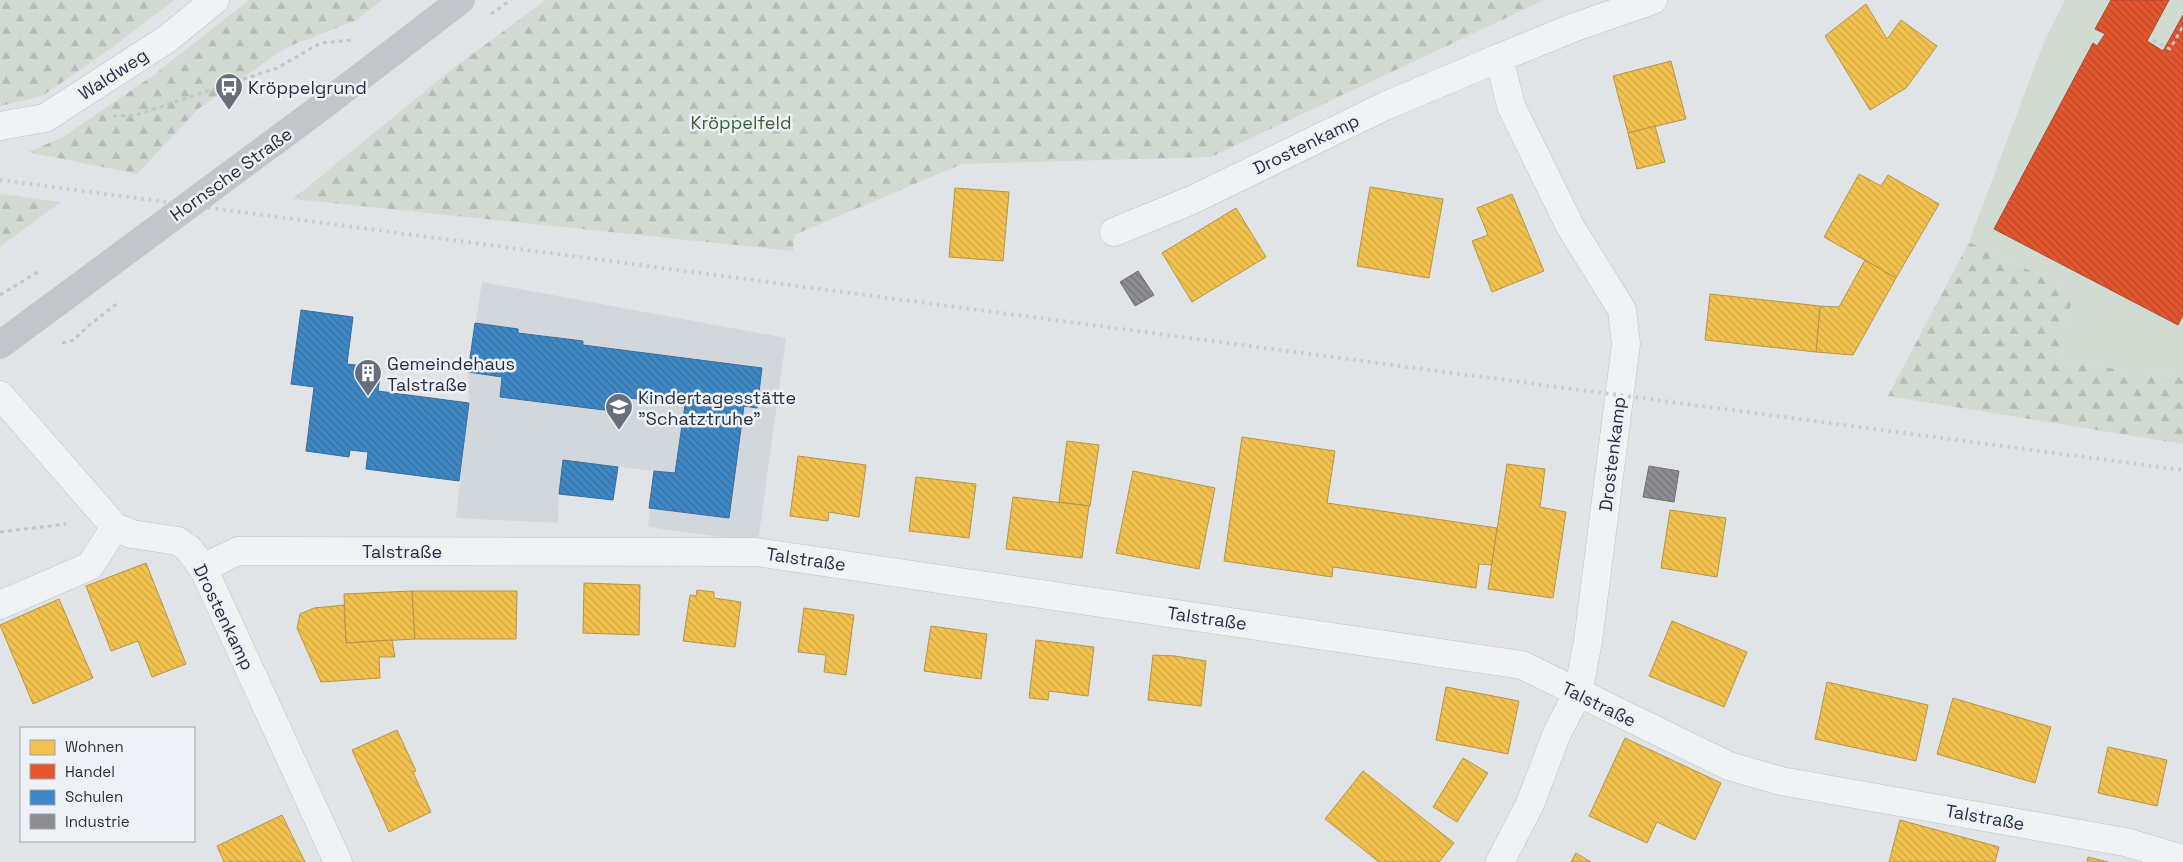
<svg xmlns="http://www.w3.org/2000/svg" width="2183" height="862" font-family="'Space Grotesk',sans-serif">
	<defs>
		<pattern id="forest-firs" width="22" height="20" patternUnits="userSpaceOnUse" patternTransform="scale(1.25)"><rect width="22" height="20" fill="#d1dbd1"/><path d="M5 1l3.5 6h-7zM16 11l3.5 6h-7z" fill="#b3bcb5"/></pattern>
		<pattern id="homes-back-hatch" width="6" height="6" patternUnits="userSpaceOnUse" patternTransform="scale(1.25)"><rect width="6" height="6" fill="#f2c14e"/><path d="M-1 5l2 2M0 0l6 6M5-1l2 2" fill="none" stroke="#cfa645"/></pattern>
		<pattern id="shops-back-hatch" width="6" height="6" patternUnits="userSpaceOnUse" patternTransform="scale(1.25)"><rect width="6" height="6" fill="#e4572e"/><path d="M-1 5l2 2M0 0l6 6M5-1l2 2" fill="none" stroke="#b94829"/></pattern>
		<pattern id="schools-back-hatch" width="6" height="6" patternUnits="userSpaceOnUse" patternTransform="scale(1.25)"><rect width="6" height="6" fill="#3f88c5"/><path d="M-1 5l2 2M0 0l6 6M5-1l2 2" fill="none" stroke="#3570a2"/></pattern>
		<pattern id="industry-back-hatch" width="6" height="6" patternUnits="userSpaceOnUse" patternTransform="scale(1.25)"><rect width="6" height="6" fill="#8d8d92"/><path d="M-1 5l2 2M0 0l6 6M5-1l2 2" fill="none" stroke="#737479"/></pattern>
	</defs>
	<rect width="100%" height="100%" fill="#e1e4e7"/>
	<path fill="#d2d7de" d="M 482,282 L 786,338 L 758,542 L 648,527 L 654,471 L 564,460 L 559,494 L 558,523 L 456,518 L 469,403 L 468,372 Z"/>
	<g fill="url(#forest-firs)">
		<path d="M 0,0 L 174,0 L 113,47 L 42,96 L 0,106 Z"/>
		<path d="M 249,0 L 382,0 L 355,21 L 287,47 L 198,109 L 137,174 L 28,152 L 63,137 L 151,77 Z"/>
		<path d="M 546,0 L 1544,0 L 1211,157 L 962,164 L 794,235 L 793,251 L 293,199 L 456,66 Z"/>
		<path d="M 0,194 L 61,202 L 0,247 Z"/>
		<path d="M 1969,242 L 2074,291 L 2059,362 L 2183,377 L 2183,444 L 1888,396 Z"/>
	</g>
	<path fill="#d1dbd1" d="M 2065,0 L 2183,0 L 2183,377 L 2059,362 L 2074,291 L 1969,242 L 2045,39 Z"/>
	<g fill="url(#homes-back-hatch)" stroke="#b5964a">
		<path d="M 1866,4 L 1887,39 L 1901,20 L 1937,46 L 1906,88 L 1870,110 L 1825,36 Z"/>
		<path d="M 1671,61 L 1686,119 L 1628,133 L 1613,76 Z"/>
		<path d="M 1655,126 L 1665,162 L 1637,169 L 1628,133 Z"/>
		<path d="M 1859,174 L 1881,186 L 1888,175 L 1939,204 L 1896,278 L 1824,237 Z"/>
		<path d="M 1370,187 L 1443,199 L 1429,278 L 1357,266 Z"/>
		<path d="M 955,188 L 1009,192 L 1003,261 L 949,257 Z"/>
		<path d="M 1512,194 L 1544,271 L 1492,292 L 1472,241 L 1488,235 L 1477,208 Z"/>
		<path d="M 1236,208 L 1266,257 L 1192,302 L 1162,253 Z"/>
		<path d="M 1865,260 L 1896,278 L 1853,355 L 1816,352 L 1820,306 L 1839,307 Z"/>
		<path d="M 1710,294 L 1820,306 L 1816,352 L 1705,340 Z"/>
		<path d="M 1242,437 L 1335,451 L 1327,503 L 1497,528 L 1492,565 L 1479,564 L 1476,588 L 1333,567 L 1332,577 L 1224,561 Z"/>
		<path d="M 1067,441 L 1099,445 L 1090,506 L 1059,502 Z"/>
		<path d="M 798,456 L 866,465 L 859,517 L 829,512 L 828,521 L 790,516 Z"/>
		<path d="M 1507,464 L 1545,469 L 1540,507 L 1566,512 L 1553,598 L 1488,589 Z"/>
		<path d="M 1133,471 L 1215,488 L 1199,569 L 1116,553 Z"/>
		<path d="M 916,477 L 976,484 L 969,538 L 909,531 Z"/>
		<path d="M 1013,497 L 1089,506 L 1082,558 L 1006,549 Z"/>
		<path d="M 1670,510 L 1726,518 L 1717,577 L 1661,568 Z"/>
		<path d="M 146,563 L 186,664 L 152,677 L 138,641 L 111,651 L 86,586 Z"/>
		<path d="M 584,583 L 640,585 L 639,635 L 583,633 Z"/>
		<path d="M 697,590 L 714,592 L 714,598 L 741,602 L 735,647 L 683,641 L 690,595 L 696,596 Z"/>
		<path d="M 412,591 L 415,639 L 346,643 L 344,594 Z"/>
		<path d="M 412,591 L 517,591 L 516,639 L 415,639 Z"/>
		<path d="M 59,599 L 93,678 L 33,704 L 0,625 Z"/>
		<path d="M 344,605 L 346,643 L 392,640 L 395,657 L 379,657 L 380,678 L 321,682 L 297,628 L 300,614 L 314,608 Z"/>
		<path d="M 804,608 L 854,615 L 846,675 L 824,672 L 826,655 L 798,652 Z"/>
		<path d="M 1672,621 L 1747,652 L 1724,707 L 1649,676 Z"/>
		<path d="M 931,626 L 987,634 L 981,679 L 924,671 Z"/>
		<path d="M 1036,640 L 1094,647 L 1088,696 L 1049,691 L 1048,700 L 1029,698 Z"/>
		<path d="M 1153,655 L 1175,656 L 1206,661 L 1201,706 L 1148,700 Z"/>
		<path d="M 1827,682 L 1928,705 L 1916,761 L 1815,739 Z"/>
		<path d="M 1446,687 L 1519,701 L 1508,754 L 1436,740 Z"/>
		<path d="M 1953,698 L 2051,727 L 2035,783 L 1937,754 Z"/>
		<path d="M 397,730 L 416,771 L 413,772 L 431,812 L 389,832 L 352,750 Z"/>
		<path d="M 1625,738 L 1721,783 L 1695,840 L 1657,822 L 1647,843 L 1589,816 Z"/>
		<path d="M 2108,747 L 2167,760 L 2157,806 L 2098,793 Z"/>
		<path d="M 1463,758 L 1488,773 L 1457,822 L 1433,807 Z"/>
		<path d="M 1363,771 L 1454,843 L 1439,862 L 1379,862 L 1325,819 Z"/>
		<path d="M 282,815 L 305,862 L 224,862 L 217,846 Z"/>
		<path d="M 1900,820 L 1999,847 L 1995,862 L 1889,862 Z"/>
		<path d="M 1576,853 L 1591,862 L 1571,862 Z"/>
		<path d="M 2088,857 L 2108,862 L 2087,862 Z"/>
	</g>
	<path fill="url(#shops-back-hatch)" stroke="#ab4b34" d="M 2111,0 L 2169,0 L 2147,41 L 2163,51 L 2183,15 L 2183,315 L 2178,325 L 1994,229 L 2093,43 L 2097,46 L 2105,34 L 2095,29 Z"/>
	<g fill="url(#schools-back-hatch)" stroke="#386e9e">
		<path d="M 301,310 L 353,317 L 347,364 L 381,368 L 378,391 L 469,403 L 459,481 L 366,469 L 368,452 L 350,450 L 349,457 L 306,451 L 314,387 L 291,384 Z"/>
		<path d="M 475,323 L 518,329 L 518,333 L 583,341 L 583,345 L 762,368 L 757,408 L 744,406 L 729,518 L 649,508 L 654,471 L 675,473 L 685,405 L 614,396 L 612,411 L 500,397 L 502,377 L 468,372 Z"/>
		<path d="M 563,460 L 618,467 L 613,500 L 559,494 Z"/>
	</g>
	<g fill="url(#industry-back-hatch)" stroke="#6e717a">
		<path d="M 1138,271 L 1154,295 L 1135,306 L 1120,282 Z"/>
		<path d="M 1649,466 L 1679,471 L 1674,502 L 1643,497 Z"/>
	</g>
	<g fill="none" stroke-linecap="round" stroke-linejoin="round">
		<defs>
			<g id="street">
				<path d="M 0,126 L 45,118 L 167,39 L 215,0"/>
				<path d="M 1114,232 L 1192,200 L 1385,106 L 1499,58"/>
				<path d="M 0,395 L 115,527 L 132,534 L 178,541 L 189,549 L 204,570 L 338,862"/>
				<path d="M 204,570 L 211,564 L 238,551 L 756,552 L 1522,665 L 1729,766 L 1781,781 L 2125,842 L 2183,859"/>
				<path d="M 0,605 L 90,566 L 115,527"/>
				<path d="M 1500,862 L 1530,804 L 1557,733 L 1578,693 L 1588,641 L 1626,344 L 1622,310 L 1570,226 L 1511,106 L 1499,58 L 1575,27 L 1653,0"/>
			</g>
		</defs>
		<use href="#street" stroke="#bfc2c5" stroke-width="29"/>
		<g stroke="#c2c5ca" stroke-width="3" stroke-dasharray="4 4" stroke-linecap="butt">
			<path d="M 491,14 L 511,0"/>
			<path d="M 2153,40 L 2170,49 L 2183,26"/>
			<path d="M 113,116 L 136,115 L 277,68 L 321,43 L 352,40"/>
			<path d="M 0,295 L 41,270"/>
			<path d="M 62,343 L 74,340 L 88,326 L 119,302"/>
			<path d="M 0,532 L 66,524"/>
		</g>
		<use href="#street" stroke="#f1f2f3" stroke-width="28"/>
		<path stroke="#c2c5c9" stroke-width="28" d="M 0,345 L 316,111 L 461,0"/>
		<path stroke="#cacbce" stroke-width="4" stroke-dasharray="2.5 5" stroke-linecap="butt" d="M 0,180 L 2183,470"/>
	</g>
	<defs>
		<symbol id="bus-pin" viewBox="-11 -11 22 30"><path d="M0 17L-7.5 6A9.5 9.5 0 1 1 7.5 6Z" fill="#676f7c" stroke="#eef2f7"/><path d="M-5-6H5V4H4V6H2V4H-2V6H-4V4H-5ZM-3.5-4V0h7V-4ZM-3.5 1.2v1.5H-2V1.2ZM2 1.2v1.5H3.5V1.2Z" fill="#fff"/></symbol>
		<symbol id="building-pin" viewBox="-11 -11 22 30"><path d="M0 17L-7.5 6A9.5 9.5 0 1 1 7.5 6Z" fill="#676f7c" stroke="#eef2f7"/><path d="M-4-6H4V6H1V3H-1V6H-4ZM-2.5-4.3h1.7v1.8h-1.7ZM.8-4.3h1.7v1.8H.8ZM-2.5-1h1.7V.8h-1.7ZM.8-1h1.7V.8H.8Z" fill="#fff"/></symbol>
		<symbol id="school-pin" viewBox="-11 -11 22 30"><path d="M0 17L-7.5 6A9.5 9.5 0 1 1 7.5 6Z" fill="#676f7c" stroke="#eef2f7"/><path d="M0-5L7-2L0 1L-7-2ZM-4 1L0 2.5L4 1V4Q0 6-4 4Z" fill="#fff"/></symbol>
	</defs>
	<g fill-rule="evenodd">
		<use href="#bus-pin" x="213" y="71" width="32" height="43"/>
		<use href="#building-pin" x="352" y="357" width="32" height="43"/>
		<use href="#school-pin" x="603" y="391" width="32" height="43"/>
	</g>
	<g text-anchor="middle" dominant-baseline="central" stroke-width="5" stroke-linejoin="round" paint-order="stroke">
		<g font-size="18" fill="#263042" stroke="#eef2f7">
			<text transform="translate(113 74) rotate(-33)">Waldweg</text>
			<text transform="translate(1306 144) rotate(-26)">Drostenkamp</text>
			<text transform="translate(231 174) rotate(-36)">Hornsche Straße</text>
			<text transform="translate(1612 454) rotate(-83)">Drostenkamp</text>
			<text x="402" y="551">Talstraße</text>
			<text transform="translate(806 559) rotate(8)">Talstraße</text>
			<text transform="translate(224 617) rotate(64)">Drostenkamp</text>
			<text transform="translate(1207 618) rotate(8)">Talstraße</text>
			<text transform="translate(1599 704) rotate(26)">Talstraße</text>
			<text transform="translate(1985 817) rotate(10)">Talstraße</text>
		</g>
		<g font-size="18" fill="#263042" stroke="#eef2f7" text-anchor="start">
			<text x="248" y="87">Kröppelgrund</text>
			<text x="387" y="363">Gemeindehaus<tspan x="387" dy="21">Talstraße</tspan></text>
			<text x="638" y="397">Kindertagesstätte<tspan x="638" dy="21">"Schatztruhe"</tspan></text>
		</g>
		<g font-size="18" fill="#3a5f32" stroke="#eef2f7">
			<text x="741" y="122">Kröppelfeld</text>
		</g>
	</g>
	<rect x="20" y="727" width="175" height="115" fill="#eef2f7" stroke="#9ea4af"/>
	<rect x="30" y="740" width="25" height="15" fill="#f2c14e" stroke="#9ea4af"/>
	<text x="65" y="752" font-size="15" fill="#263042">Wohnen</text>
	<rect x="30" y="764" width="25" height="15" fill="#e4572e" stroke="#9ea4af"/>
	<text x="65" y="777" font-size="15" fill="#263042">Handel</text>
	<rect x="30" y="790" width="25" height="15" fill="#3f88c5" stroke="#9ea4af"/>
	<text x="65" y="802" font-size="15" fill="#263042">Schulen</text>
	<rect x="30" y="814" width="25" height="15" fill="#8d8d92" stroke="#9ea4af"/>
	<text x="65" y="827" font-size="15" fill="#263042">Industrie</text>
</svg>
